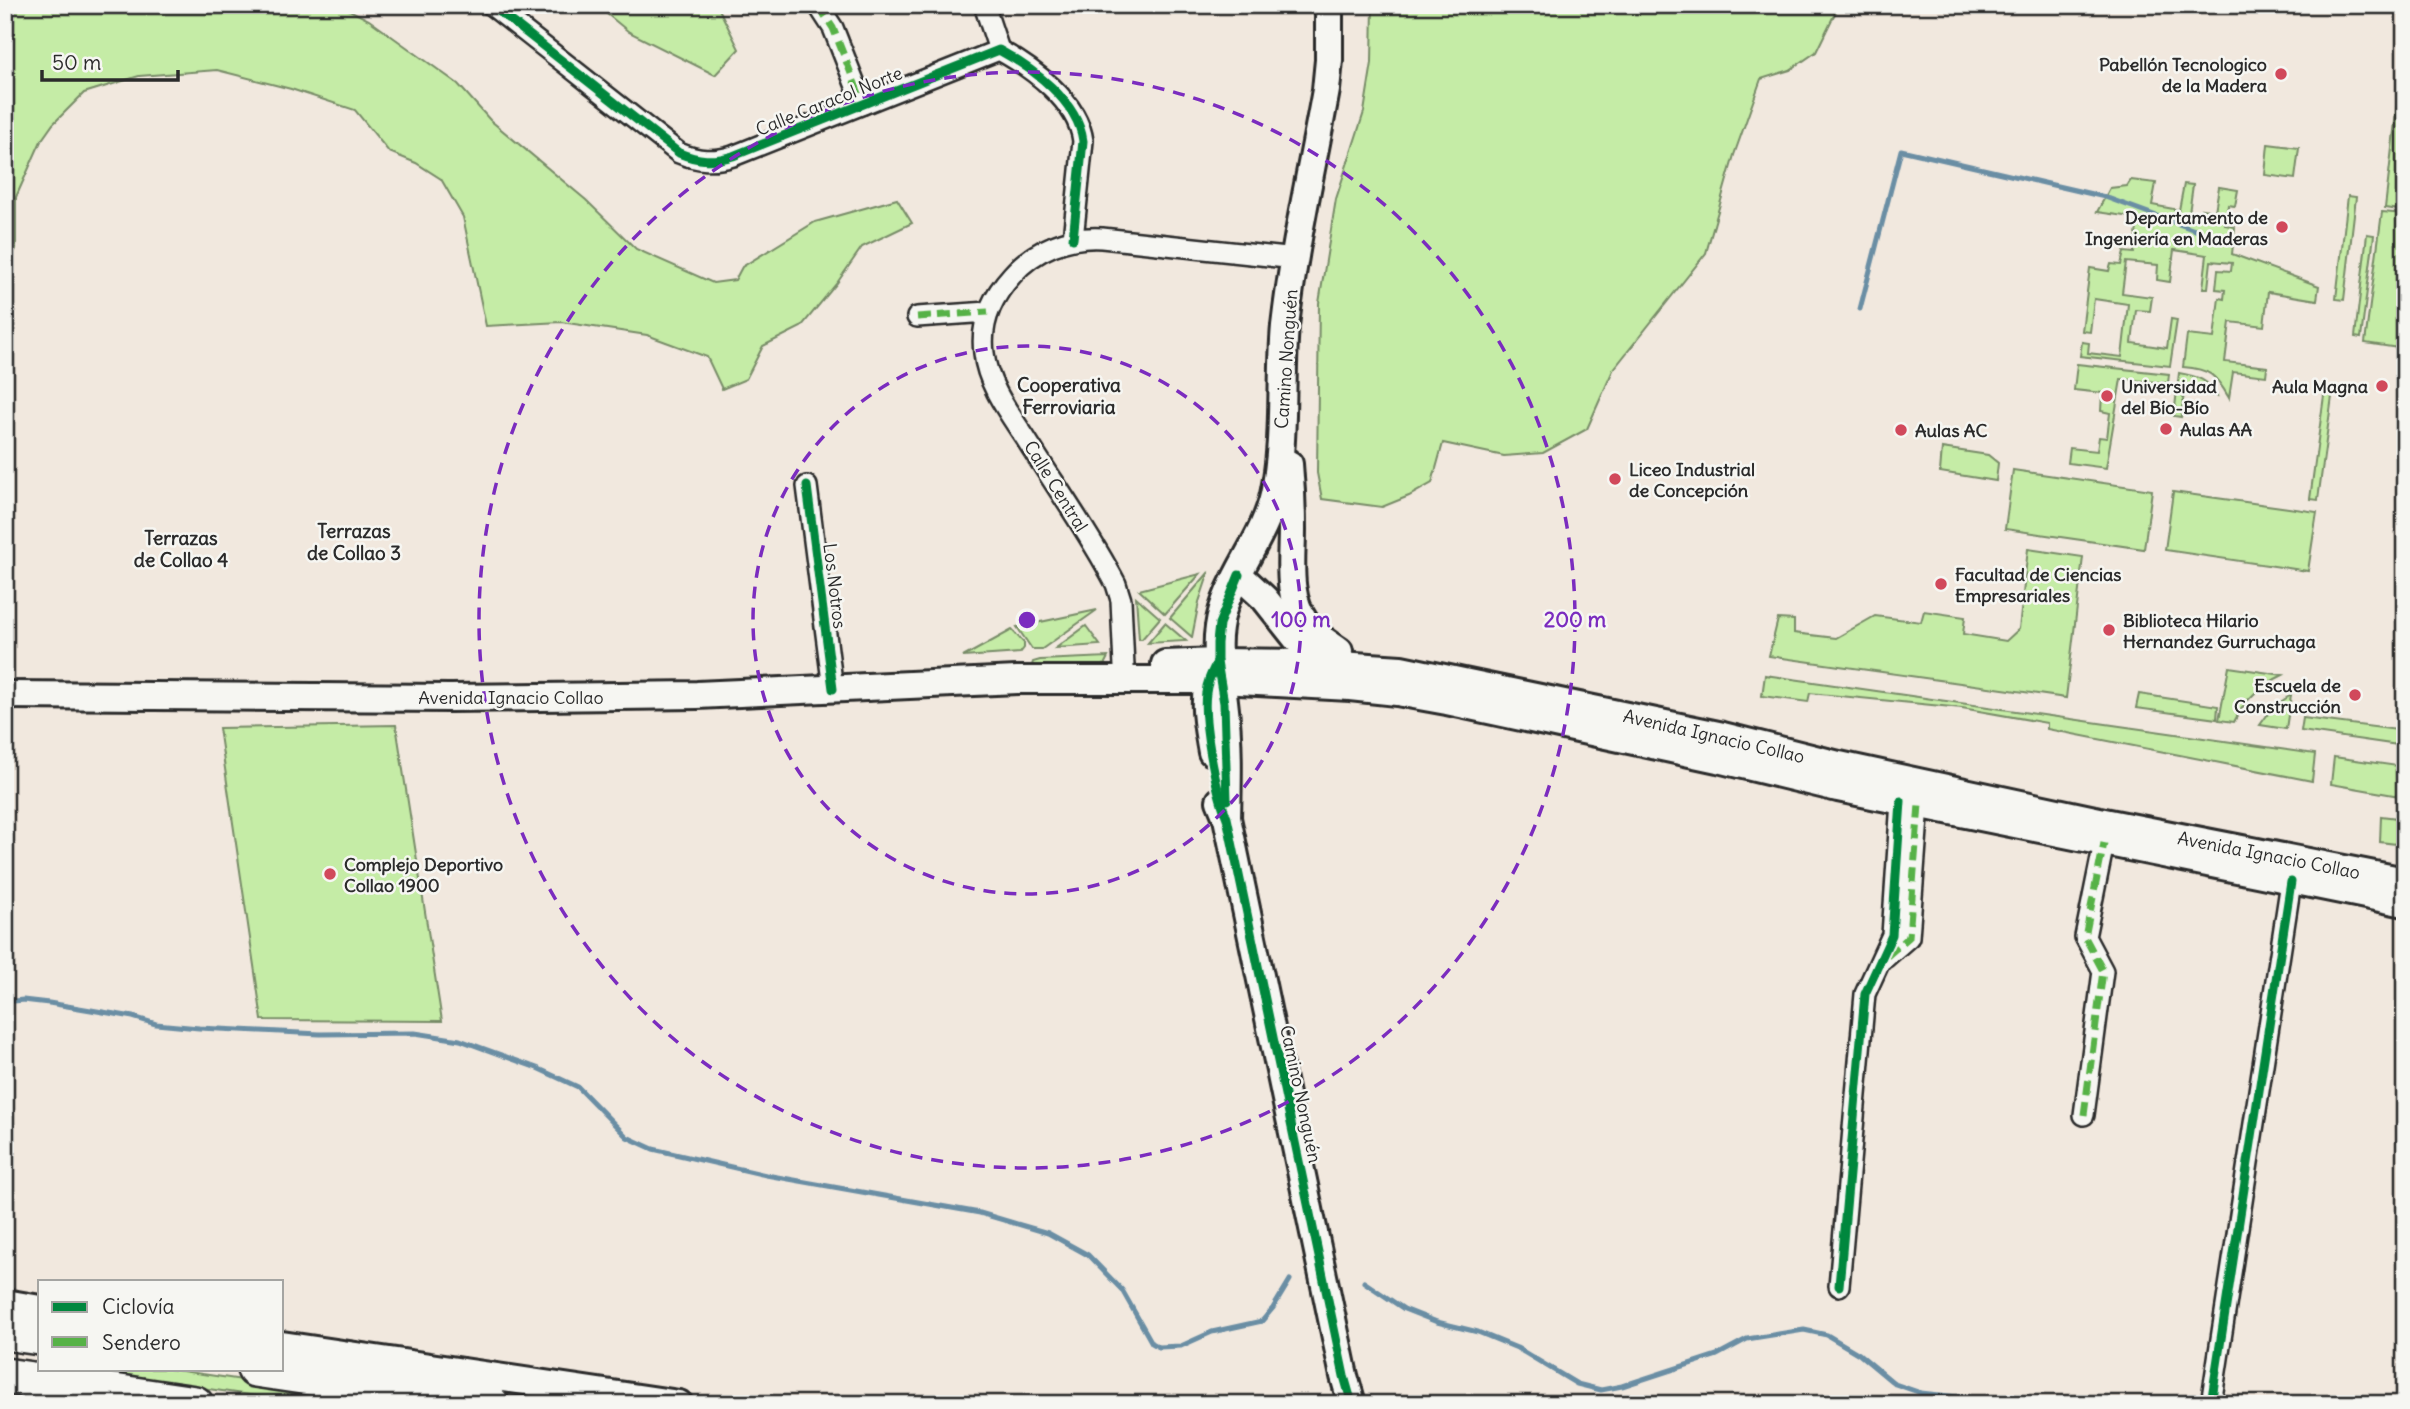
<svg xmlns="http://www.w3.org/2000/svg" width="2410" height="1409" font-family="Delius,sans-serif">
	<rect width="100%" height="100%" fill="#f1e8de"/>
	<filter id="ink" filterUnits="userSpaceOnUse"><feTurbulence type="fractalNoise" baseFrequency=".0143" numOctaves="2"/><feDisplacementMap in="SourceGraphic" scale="14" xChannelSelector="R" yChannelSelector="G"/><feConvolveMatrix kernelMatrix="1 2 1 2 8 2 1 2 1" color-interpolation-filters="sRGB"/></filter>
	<g filter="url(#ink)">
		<g fill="#c5eca6" stroke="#788c68" stroke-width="2">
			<path d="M 5,5 L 340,5 L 369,20 L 458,84 L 490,120 L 586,200 L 636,249 L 713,283 L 735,280 L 742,267 L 815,222 L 897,199 L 912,223 L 862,247 L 837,283 L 801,327 L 763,346 L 746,379 L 722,389 L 707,357 L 647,335 L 561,322 L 486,326 L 463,217 L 441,179 L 416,163 L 389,152 L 355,110 L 291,89 L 217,70 L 139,76 L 84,93 L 53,124 L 41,141 L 16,197 L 16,249 L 5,267 Z"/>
			<path d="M 596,5 L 717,5 L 739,49 L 715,75 L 629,32 Z"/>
			<path d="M 1373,5 L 1839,5 L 1816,52 L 1790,70 L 1761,79 L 1734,155 L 1706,253 L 1613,370 L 1587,429 L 1543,453 L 1504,456 L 1443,443 L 1432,483 L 1409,496 L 1382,507 L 1322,499 L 1317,473 L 1319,303 L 1336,199 L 1364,112 L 1372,63 Z"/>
			<path d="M 2405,37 L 2405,211 L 2385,208 Z"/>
			<path d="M 2268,144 L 2299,148 L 2295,179 L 2265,175 Z"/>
			<path d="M 2131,180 L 2156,183 L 2152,205 L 2179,210 L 2184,184 L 2193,185 L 2189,213 L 2200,215 L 2201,209 L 2215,211 L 2219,187 L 2238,190 L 2235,206 L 2228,205 L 2225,225 L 2235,227 L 2232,254 L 2319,286 L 2317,300 L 2268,292 L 2264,326 L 2230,322 L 2225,362 L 2267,367 L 2266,376 L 2233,372 L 2229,398 C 2216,375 2210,369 2183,367 L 2187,335 L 2214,338 L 2219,298 L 2224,299 L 2225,290 L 2216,289 L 2218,270 L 2231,271 L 2232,263 L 2211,261 L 2208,288 L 2203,288 L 2207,255 L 2174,250 L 2170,282 L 2157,280 L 2158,265 L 2126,262 L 2122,293 L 2152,297 L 2150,311 L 2136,310 L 2132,343 L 2167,348 L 2171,319 L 2177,320 L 2170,366 L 2080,356 L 2082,342 L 2089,343 L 2088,353 L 2122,357 L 2128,304 L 2094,299 L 2090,332 L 2082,331 L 2090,268 L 2109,271 L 2111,264 L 2121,265 L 2124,252 L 2134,253 L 2138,218 L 2097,212 L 2110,188 L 2127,186 Z"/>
			<path d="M 2348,196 L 2356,197 L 2344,300 L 2336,299 Z"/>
			<path d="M 2382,212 L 2405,214 L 2405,349 L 2365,343 Z"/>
			<path d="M 2367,234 L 2374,235 L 2361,338 L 2355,337 Z"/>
			<path d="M 2077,364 L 2169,374 L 2168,383 L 2121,379 L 2106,468 L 2068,463 L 2070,448 L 2097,451 L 2099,437 L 2107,438 L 2110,413 L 2101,411 L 2102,393 L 2074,390 Z"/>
			<path d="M 2179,373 C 2197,376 2209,380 2217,396 L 2184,393 L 2181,417 L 2174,416 Z"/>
			<path d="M 2325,388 L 2333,389 L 2318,500 L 2310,499 Z"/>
			<path d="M 1942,448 L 1988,455 L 1998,463 L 1996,481 L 1940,472 Z"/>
			<path d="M 2013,470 L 2152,490 L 2144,549 L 2005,529 Z"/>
			<path d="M 2173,492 L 2317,512 L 2308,571 L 2165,550 Z"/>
			<path d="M 2028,549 L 2083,557 L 2066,698 L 1769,656 L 1778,619 L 1794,620 L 1794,633 L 1836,638 L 1875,616 L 1921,622 L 1924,611 L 1965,617 L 1963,634 L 2006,641 L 2019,629 Z"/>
			<path d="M 1209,572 L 1199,602 L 1192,637 L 1170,618 Z"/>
			<path d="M 1200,574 L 1165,614 L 1139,590 Z"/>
			<path d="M 1136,597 L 1160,618 L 1142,639 L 1139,639 Z"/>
			<path d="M 1097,610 L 1042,649 L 1032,649 L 1017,627 Z"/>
			<path d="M 1165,623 L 1186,641 L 1148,643 Z"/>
			<path d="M 1086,626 L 1100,645 L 1056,648 Z"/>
			<path d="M 1012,630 L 1024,643 L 1024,648 L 1020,653 L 963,657 Z"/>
			<path d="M 1108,657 L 1104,665 L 1031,668 L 1033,662 L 1040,660 Z"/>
			<path d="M 2229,667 L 2283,675 C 2260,686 2245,699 2234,722 L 2219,720 Z"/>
			<path d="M 1765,675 L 2315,754 L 2312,781 L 2047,729 L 2047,723 L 1962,708 L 1810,693 L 1808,702 L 1762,696 Z"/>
			<path d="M 2139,694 L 2218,706 L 2217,719 L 2136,708 Z"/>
			<path d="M 2291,695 L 2286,729 L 2260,725 L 2273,707 Z"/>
			<path d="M 2303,718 L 2397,730 L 2398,721 L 2405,722 L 2405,746 L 2301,731 Z"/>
			<path d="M 396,725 L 442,1021 L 262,1020 L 219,728 Z"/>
			<path d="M 2334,757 L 2405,767 L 2405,797 L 2331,784 Z"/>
			<path d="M 2381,816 L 2405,819 L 2405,845 L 2380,842 Z"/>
			<path d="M 75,1369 L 169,1369 L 404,1404 L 310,1404 Z"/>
		</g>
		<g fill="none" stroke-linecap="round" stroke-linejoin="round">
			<g stroke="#6b8ea4" stroke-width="5">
				<path d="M 1860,309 L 1901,150 L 2105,197 L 2233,244"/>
				<path d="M 5,1002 L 23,1000 L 49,1003 L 133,1017 L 156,1024 L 199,1028 L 320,1034 L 415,1033 L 460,1040 L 537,1068 L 578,1087 L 627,1137 L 653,1149 L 766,1175 L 980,1213 L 1048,1233 L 1088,1255 L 1122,1290 L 1152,1343 L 1159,1347 L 1181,1346 L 1212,1332 L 1262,1321 L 1273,1308 L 1290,1280"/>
				<path d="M 1364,1282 L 1404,1309 L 1437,1322 L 1478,1332 L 1517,1348 L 1577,1384 L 1601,1390 L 1622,1386 L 1717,1355 L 1747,1339 L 1804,1330 L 1827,1335 L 1859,1354 L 1895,1384 L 1921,1393 L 2022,1404"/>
			</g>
			<defs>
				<g id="minor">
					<path d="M 491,5 L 679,153 C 698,161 714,162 733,156 L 999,50 C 1032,68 1078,101 1083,141 L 1073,239"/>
					<path d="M 818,5 L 833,28 L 863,104"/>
					<path d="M 984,5 L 999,50"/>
					<path d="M 917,317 L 988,312"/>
					<path d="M 807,486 L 833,689"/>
					<path d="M 1124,667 L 1121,600 L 1116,584 C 1090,534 1056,487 1026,439 C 1009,413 987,384 984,353 C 980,323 992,297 1012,275 C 1035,249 1068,236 1102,238 L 1296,259"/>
					<path d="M 1885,958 L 1909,937 L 1919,804"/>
					<path d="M 2084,1115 L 2103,971 L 2085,937 L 2104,843"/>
					<path d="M 1839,1286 L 1865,994 L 1892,935 L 1901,801"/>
					<path d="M 2211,1404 L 2291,882"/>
				</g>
				<g id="secondary">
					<path d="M 1289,464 C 1291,486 1292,507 1292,529 C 1292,561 1286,596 1306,624 C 1314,635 1328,643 1339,651"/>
					<path d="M 1239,575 L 1265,599 L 1296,638 L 1315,647"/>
					<path d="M 1165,664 L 1217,662 L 1309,663 L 1401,669 L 1723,736 L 1839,765 L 2104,822 L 2405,881"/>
					<path d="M 5,695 L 450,698 L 697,695 L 1017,680 L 1221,680 L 1350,687 L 1397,692 L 1447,701 L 1718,759 L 1838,788 L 2405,903"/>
					<path d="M 1212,752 C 1207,723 1200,695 1214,667"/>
					<path d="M 1220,801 L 1227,818 L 1344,1376 L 1352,1404"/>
					<path d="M 1227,818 C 1228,779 1229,739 1224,701 C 1221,675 1215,653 1219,627 C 1225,581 1264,541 1274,495 C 1286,440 1280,382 1285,326 C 1294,247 1312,168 1326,90 L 1329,60 L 1329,5"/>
					<path d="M 5,1303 L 40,1309"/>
					<path d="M 282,1345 L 679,1404"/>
				</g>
				<g id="motorway">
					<path d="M 5,1332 L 40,1337"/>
					<path d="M 255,1369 L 491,1404"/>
					<path d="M 5,1376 L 195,1404"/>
				</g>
			</defs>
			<use href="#minor" stroke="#2b2b2b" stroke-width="24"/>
			<use href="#secondary" stroke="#2b2b2b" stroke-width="32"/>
			<use href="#motorway" stroke="#2b2b2b" stroke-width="40"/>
			<use href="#minor" stroke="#f6f6f2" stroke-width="19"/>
			<use href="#secondary" stroke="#f6f6f2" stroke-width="26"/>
			<use href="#motorway" stroke="#f6f6f2" stroke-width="35"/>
			<g stroke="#56b246" stroke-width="7" stroke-dasharray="14 7" stroke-linecap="butt">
				<path d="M 818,5 L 833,28 L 863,104"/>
				<path d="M 917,317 L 988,312"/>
				<path d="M 1887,956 L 1909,937 L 1919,804"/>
				<path d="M 2084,1115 L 2103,971 L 2085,937 L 2104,843"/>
			</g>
			<defs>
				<g id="cycleway">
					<path d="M 491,5 L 679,153 C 698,161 714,162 733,156 L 999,50 C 1032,68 1078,101 1083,141 L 1073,239"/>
					<path d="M 807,486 L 833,689"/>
					<path d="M 1217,662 C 1212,672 1207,681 1206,693 C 1202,720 1216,791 1227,818 L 1344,1376 L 1352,1404"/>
					<path d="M 1227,800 L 1224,703 L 1217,662 L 1217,643 L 1219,624 L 1239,575"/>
					<path d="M 1839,1286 L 1865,994 L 1892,935 L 1901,801"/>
					<path d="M 2211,1404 L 2291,882"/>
				</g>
			</defs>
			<use href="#cycleway" stroke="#f6f6f2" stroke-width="13"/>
			<use href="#cycleway" stroke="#00873e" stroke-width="9"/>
		</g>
	</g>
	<g fill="none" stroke="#7b2cbf" stroke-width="3.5" stroke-dasharray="12 9">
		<circle cx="1027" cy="620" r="274"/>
		<circle cx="1027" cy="620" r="548"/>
	</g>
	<g fill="#d1495b" stroke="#f6f6f2" stroke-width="2.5">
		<circle cx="2281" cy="74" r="7"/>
		<circle cx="2282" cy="227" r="7"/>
		<circle cx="2382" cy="386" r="7"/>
		<circle cx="2107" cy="396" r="7"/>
		<circle cx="2166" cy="429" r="7"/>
		<circle cx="1901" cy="430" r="7"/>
		<circle cx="1615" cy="479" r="7"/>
		<circle cx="1941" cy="584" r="7"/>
		<circle cx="2109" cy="630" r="7"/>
		<circle cx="2355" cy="695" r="7"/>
		<circle cx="330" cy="874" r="7"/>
	</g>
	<g text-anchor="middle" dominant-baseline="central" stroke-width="5" stroke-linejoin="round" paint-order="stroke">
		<g font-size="18" font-weight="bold" fill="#2b2b2b" stroke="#f6f6f2" text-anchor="start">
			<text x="2267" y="64" text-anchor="end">Pabellón Tecnologico<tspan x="2267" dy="21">de la Madera</tspan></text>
			<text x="2268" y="217" text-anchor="end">Departamento de<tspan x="2268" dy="21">Ingeniería en Maderas</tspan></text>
			<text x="2121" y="386">Universidad<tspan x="2121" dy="21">del Bío-Bío</tspan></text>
			<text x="2368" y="386" text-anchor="end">Aula Magna</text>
			<text x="2180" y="429">Aulas AA</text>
			<text x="1915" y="430">Aulas AC</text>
			<text x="1629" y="469">Liceo Industrial<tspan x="1629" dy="21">de Concepción</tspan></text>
			<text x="1955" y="574">Facultad de Ciencias<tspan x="1955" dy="21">Empresariales</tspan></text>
			<text x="2123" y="620">Biblioteca Hilario<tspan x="2123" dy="21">Hernandez Gurruchaga</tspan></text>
			<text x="2341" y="685" text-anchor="end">Escuela de<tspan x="2341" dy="21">Construcción</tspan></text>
			<text x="344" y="864">Complejo Deportivo<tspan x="344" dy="21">Collao 1900</tspan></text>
		</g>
		<g font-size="18" fill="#2b2b2b" stroke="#f6f6f2">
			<text transform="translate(829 101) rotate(-22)">Calle Caracol Norte</text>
			<text transform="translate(1286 359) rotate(-86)">Camino Nonguén</text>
			<text transform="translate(1056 486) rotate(58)">Calle Central</text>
			<text transform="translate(835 586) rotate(83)">Los Notros</text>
			<text x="511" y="697">Avenida Ignacio Collao</text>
			<text transform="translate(1714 736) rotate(13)">Avenida Ignacio Collao</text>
			<text transform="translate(2269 855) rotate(11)">Avenida Ignacio Collao</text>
			<text transform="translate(1301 1094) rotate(78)">Camino Nonguén</text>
		</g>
		<g font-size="19" font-weight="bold" fill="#2b2b2b" stroke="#f6f6f2">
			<text x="1069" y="385">Cooperativa<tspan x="1069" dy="22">Ferroviaria</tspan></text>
			<text x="354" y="531">Terrazas<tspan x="354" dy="22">de Collao 3</tspan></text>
			<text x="181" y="538">Terrazas<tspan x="181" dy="22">de Collao 4</tspan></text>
		</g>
	</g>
	<circle cx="1027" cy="620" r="10" fill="#7b2cbf" stroke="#f6f6f2" stroke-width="3.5"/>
	<g font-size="21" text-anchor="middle" font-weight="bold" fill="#7b2cbf" stroke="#f6f6f2" stroke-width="5" stroke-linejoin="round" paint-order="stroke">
		<text x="1301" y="627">100 m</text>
		<text x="1575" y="627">200 m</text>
	</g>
	<rect width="2410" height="1409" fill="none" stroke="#f6f6f2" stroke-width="28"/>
	<rect x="14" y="14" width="2382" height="1381" fill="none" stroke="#2b2b2b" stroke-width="2.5" filter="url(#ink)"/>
	<rect x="38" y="1280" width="245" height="91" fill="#f6f6f2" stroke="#a5a5a2" stroke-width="2"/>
	<rect x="52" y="1302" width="35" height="10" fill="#00873e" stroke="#a5a5a2" stroke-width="2"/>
	<text x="102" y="1314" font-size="21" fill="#2b2b2b">Ciclovía</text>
	<rect x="52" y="1337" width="35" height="10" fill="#56b246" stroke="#a5a5a2" stroke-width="2"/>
	<text x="102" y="1350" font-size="21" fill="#2b2b2b">Sendero</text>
	<path d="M42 70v10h136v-10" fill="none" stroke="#2b2b2b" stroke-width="3.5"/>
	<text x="52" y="70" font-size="21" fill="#2b2b2b" stroke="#f6f6f2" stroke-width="5" paint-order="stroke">50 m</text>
</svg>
